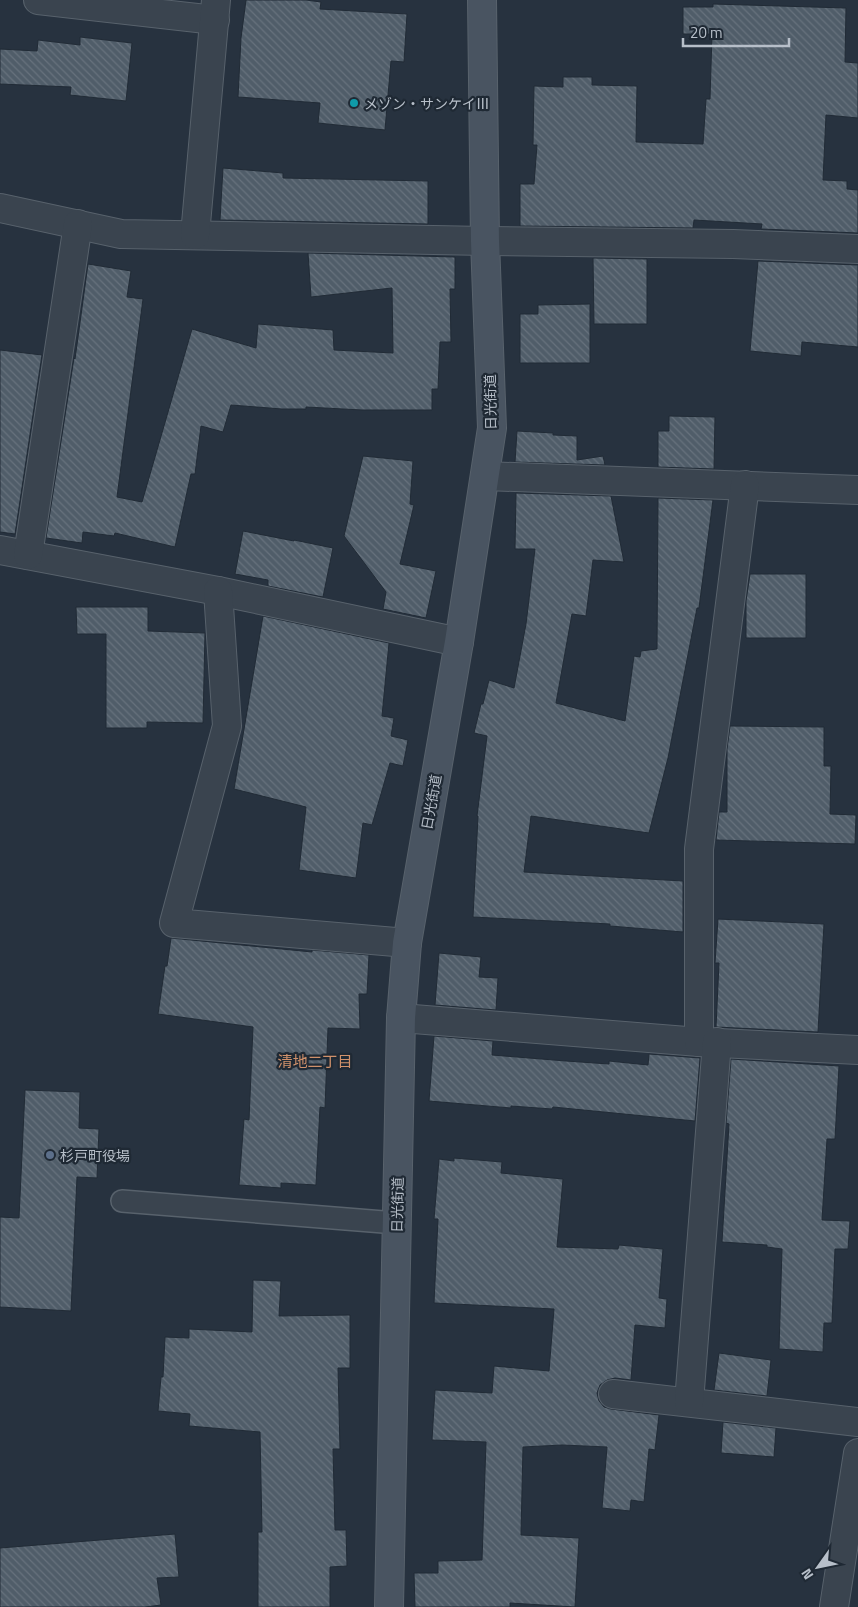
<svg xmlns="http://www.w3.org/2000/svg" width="858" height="1607" font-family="'Titillium Web','Noto Sans JP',sans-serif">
	<defs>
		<pattern id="building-back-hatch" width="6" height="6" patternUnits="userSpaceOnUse" patternTransform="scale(1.25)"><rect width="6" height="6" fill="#505d69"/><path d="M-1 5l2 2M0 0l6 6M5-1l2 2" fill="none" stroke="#67727d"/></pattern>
	</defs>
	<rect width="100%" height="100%" fill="#27323f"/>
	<g fill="url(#building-back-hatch)" stroke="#212b36">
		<path d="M 246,0 L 306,0 L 321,2 L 320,9 L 407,14 L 404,62 L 391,61 L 385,130 L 318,123 L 320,103 L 238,97 L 241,38 Z"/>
		<path d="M 713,4 L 846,8 L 845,62 L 858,63 L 858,118 L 826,115 L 823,180 L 847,181 L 847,189 L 858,190 L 858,233 L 761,229 L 762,224 L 694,220 L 693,228 L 520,226 L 520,184 L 534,184 L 537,145 L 533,145 L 534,86 L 563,87 L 563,77 L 592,77 L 592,85 L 637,86 L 636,142 L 703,144 L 706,99 L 710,99 L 712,34 L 683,34 L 683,7 L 713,7 Z"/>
		<path d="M 80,37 L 132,43 L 126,101 L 70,95 L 71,87 L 0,84 L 0,49 L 37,51 L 38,40 L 80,45 Z"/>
		<path d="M 223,168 L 283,173 L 283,178 L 428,181 L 428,224 L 220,220 Z"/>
		<path d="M 308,253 L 455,257 L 455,289 L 450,289 L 451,342 L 440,342 L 438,389 L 432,389 L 432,410 L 362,410 L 306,407 L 306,409 L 282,409 L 231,405 L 223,432 L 201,426 L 195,474 L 191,474 L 175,547 L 115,533 L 114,536 L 83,532 L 82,543 L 46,538 L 74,358 L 75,359 L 88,264 L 131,271 L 127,297 L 143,299 L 117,497 L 142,502 L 192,329 L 256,348 L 258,324 L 333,330 L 334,350 L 393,353 L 392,288 L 311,297 Z"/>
		<path d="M 593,258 L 647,259 L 647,324 L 594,324 Z"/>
		<path d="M 758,261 L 858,265 L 858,347 L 802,342 L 801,356 L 750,351 Z"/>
		<path d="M 590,304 L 590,363 L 520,363 L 520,314 L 538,314 L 538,305 Z"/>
		<path d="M 0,350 L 42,355 L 15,534 L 0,532 Z"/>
		<path d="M 669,416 L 715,417 L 714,469 L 658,467 L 658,431 L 669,431 Z"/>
		<path d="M 517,431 L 553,433 L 553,435 L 577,436 L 577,460 L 603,456 L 605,465 L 515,462 Z"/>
		<path d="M 363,456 L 413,461 L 410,504 L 414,505 L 400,564 L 436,571 L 426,618 L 383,609 L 386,592 L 344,536 Z"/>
		<path d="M 516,493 L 611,496 L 624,562 L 593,560 L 586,616 L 572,614 L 556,703 L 625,721 L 634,656 L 640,657 L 641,651 L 657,649 L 658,498 L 713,500 L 699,608 L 697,608 L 668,758 L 649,833 L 531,816 L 524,872 L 683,881 L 683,932 L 610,926 L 610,924 L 473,917 L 478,816 L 477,816 L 487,736 L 474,733 L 481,704 L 483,704 L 489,680 L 514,688 L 526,624 L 535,549 L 515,549 Z"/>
		<path d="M 243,531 L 294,541 L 294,540 L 333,548 L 323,597 L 268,586 L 268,580 L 235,574 Z"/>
		<path d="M 750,574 L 806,574 L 806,638 L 746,638 L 746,601 Z"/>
		<path d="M 76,607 L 148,607 L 148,631 L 205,633 L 203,723 L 147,722 L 147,728 L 106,728 L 106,634 L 77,634 Z"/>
		<path d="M 263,616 L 389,643 L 382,716 L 394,718 L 391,736 L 408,740 L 403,766 L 390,763 L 372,825 L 363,823 L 356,878 L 299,870 L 306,807 L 234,789 Z"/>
		<path d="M 730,726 L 824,727 L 824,766 L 831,766 L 830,814 L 856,815 L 855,844 L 716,840 L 719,812 L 727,812 L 727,749 Z"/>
		<path d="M 718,919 L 824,924 L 818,1032 L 716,1027 L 719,963 L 715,963 Z"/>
		<path d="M 171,938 L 312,952 L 312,950 L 369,955 L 367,994 L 359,994 L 360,1029 L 328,1028 L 325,1108 L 320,1107 L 316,1185 L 281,1183 L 281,1188 L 239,1185 L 244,1119 L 249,1120 L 253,1027 L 158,1014 L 165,966 L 167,966 Z"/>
		<path d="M 439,953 L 481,957 L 479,977 L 498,978 L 496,1010 L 435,1005 Z"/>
		<path d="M 434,1036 L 493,1041 L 492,1055 L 566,1061 L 609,1064 L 609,1061 L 648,1065 L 649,1054 L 700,1058 L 695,1121 L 553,1107 L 552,1109 L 511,1106 L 511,1108 L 429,1101 Z"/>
		<path d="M 731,1059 L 839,1066 L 835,1139 L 827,1139 L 822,1220 L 850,1221 L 848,1249 L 835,1249 L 832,1323 L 824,1323 L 823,1352 L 779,1349 L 782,1249 L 767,1247 L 767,1245 L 722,1242 L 729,1124 L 726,1123 Z"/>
		<path d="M 25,1090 L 80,1092 L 79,1128 L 99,1129 L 97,1178 L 77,1177 L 71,1311 L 0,1307 L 0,1217 L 19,1218 Z"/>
		<path d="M 454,1158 L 502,1162 L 501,1173 L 563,1179 L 557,1247 L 618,1249 L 619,1245 L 663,1249 L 659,1298 L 667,1299 L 665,1328 L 635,1325 L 631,1380 L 615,1378 L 607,1380 L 600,1385 L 597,1393 L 599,1401 L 604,1407 L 611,1409 L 659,1415 L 655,1450 L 649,1449 L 644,1502 L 631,1500 L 630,1511 L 602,1508 L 607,1447 L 562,1445 L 523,1447 L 521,1535 L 579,1538 L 575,1607 L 510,1603 L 510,1607 L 415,1607 L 414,1573 L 438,1573 L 438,1561 L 482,1560 L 486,1442 L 432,1440 L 435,1390 L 492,1393 L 494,1366 L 549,1371 L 554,1309 L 434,1303 L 438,1219 L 434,1219 L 439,1159 L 454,1161 Z"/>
		<path d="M 253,1280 L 281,1281 L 279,1316 L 350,1315 L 350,1368 L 338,1368 L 340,1449 L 333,1449 L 335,1530 L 346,1530 L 347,1566 L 330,1567 L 330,1607 L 258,1607 L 258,1532 L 262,1532 L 260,1432 L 189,1426 L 190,1414 L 158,1411 L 161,1377 L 163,1377 L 165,1337 L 189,1338 L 189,1329 L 252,1332 Z"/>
		<path d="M 719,1353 L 771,1360 L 767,1396 L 714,1390 Z"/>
		<path d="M 723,1422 L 776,1428 L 774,1457 L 721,1453 Z"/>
		<path d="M 175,1534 L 179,1577 L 157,1578 L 161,1605 L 145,1607 L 0,1607 L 0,1548 Z"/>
	</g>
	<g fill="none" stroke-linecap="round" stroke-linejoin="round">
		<defs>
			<path id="service" d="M 122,1201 L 396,1223"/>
			<g id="minor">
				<path d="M 38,0 L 215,20"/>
				<path d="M 0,208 L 121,234 L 485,241 L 733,244 L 858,249"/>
				<path d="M 195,235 L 216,0"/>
				<path d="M 485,476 L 858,490"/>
				<path d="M 0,550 L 218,591 L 459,642"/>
				<path d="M 28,555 L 78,224"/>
				<path d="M 218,591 L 227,726 L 174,923 L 407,943"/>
				<path d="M 401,1018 L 699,1042 L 858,1050"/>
				<path d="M 699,1042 L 699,849 L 745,485"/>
				<path d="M 613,1394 L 858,1422"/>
				<path d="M 689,1402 L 717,1042"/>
				<path d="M 834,1607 L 858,1453"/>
			</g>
			<path id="secondary" d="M 389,1607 L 401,1018 L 407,943 L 459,642 L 492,428 L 485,241 L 482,0"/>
		</defs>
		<use href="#service" stroke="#58626c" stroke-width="24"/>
		<use href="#minor" stroke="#58626c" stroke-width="30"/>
		<use href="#secondary" stroke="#58626c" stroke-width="30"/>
		<use href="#service" stroke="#3a444f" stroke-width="21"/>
		<use href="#minor" stroke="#3a444f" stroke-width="28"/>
		<use href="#secondary" stroke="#495461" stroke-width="28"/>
	</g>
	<circle fill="#0f9aa8" stroke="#1f2934" stroke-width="2" cx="354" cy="103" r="5"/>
	<circle fill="#5c6f8a" stroke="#1f2934" stroke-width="2" cx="50" cy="1155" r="5"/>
	<g text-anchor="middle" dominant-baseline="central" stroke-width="4.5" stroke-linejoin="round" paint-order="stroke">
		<g font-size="14" fill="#b7bfc9" stroke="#1f2934" text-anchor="start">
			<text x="364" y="103">メゾン・サンケイⅢ</text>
			<text x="60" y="1155">杉戸町役場</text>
		</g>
		<g font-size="14" fill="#b7bfc9" stroke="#1f2934">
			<text transform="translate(490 402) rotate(-91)">日光街道</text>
			<text transform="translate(431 802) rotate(-80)">日光街道</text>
			<text transform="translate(397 1205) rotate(-89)">日光街道</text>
		</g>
		<g font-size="15" fill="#d0916b" stroke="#1f2934">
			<text x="315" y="1061">清地二丁目</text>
		</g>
	</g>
	<g transform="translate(818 1567) rotate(237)" stroke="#1f2934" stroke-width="4" paint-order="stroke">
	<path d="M0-4L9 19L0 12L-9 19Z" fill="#b7bfc9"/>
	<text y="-8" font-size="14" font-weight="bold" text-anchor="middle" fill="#b7bfc9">N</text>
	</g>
	<path d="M683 38v8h106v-8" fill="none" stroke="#b7bfc9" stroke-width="2.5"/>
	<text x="690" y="38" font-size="15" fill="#b7bfc9" stroke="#1f2934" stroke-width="4" paint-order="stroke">20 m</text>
</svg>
